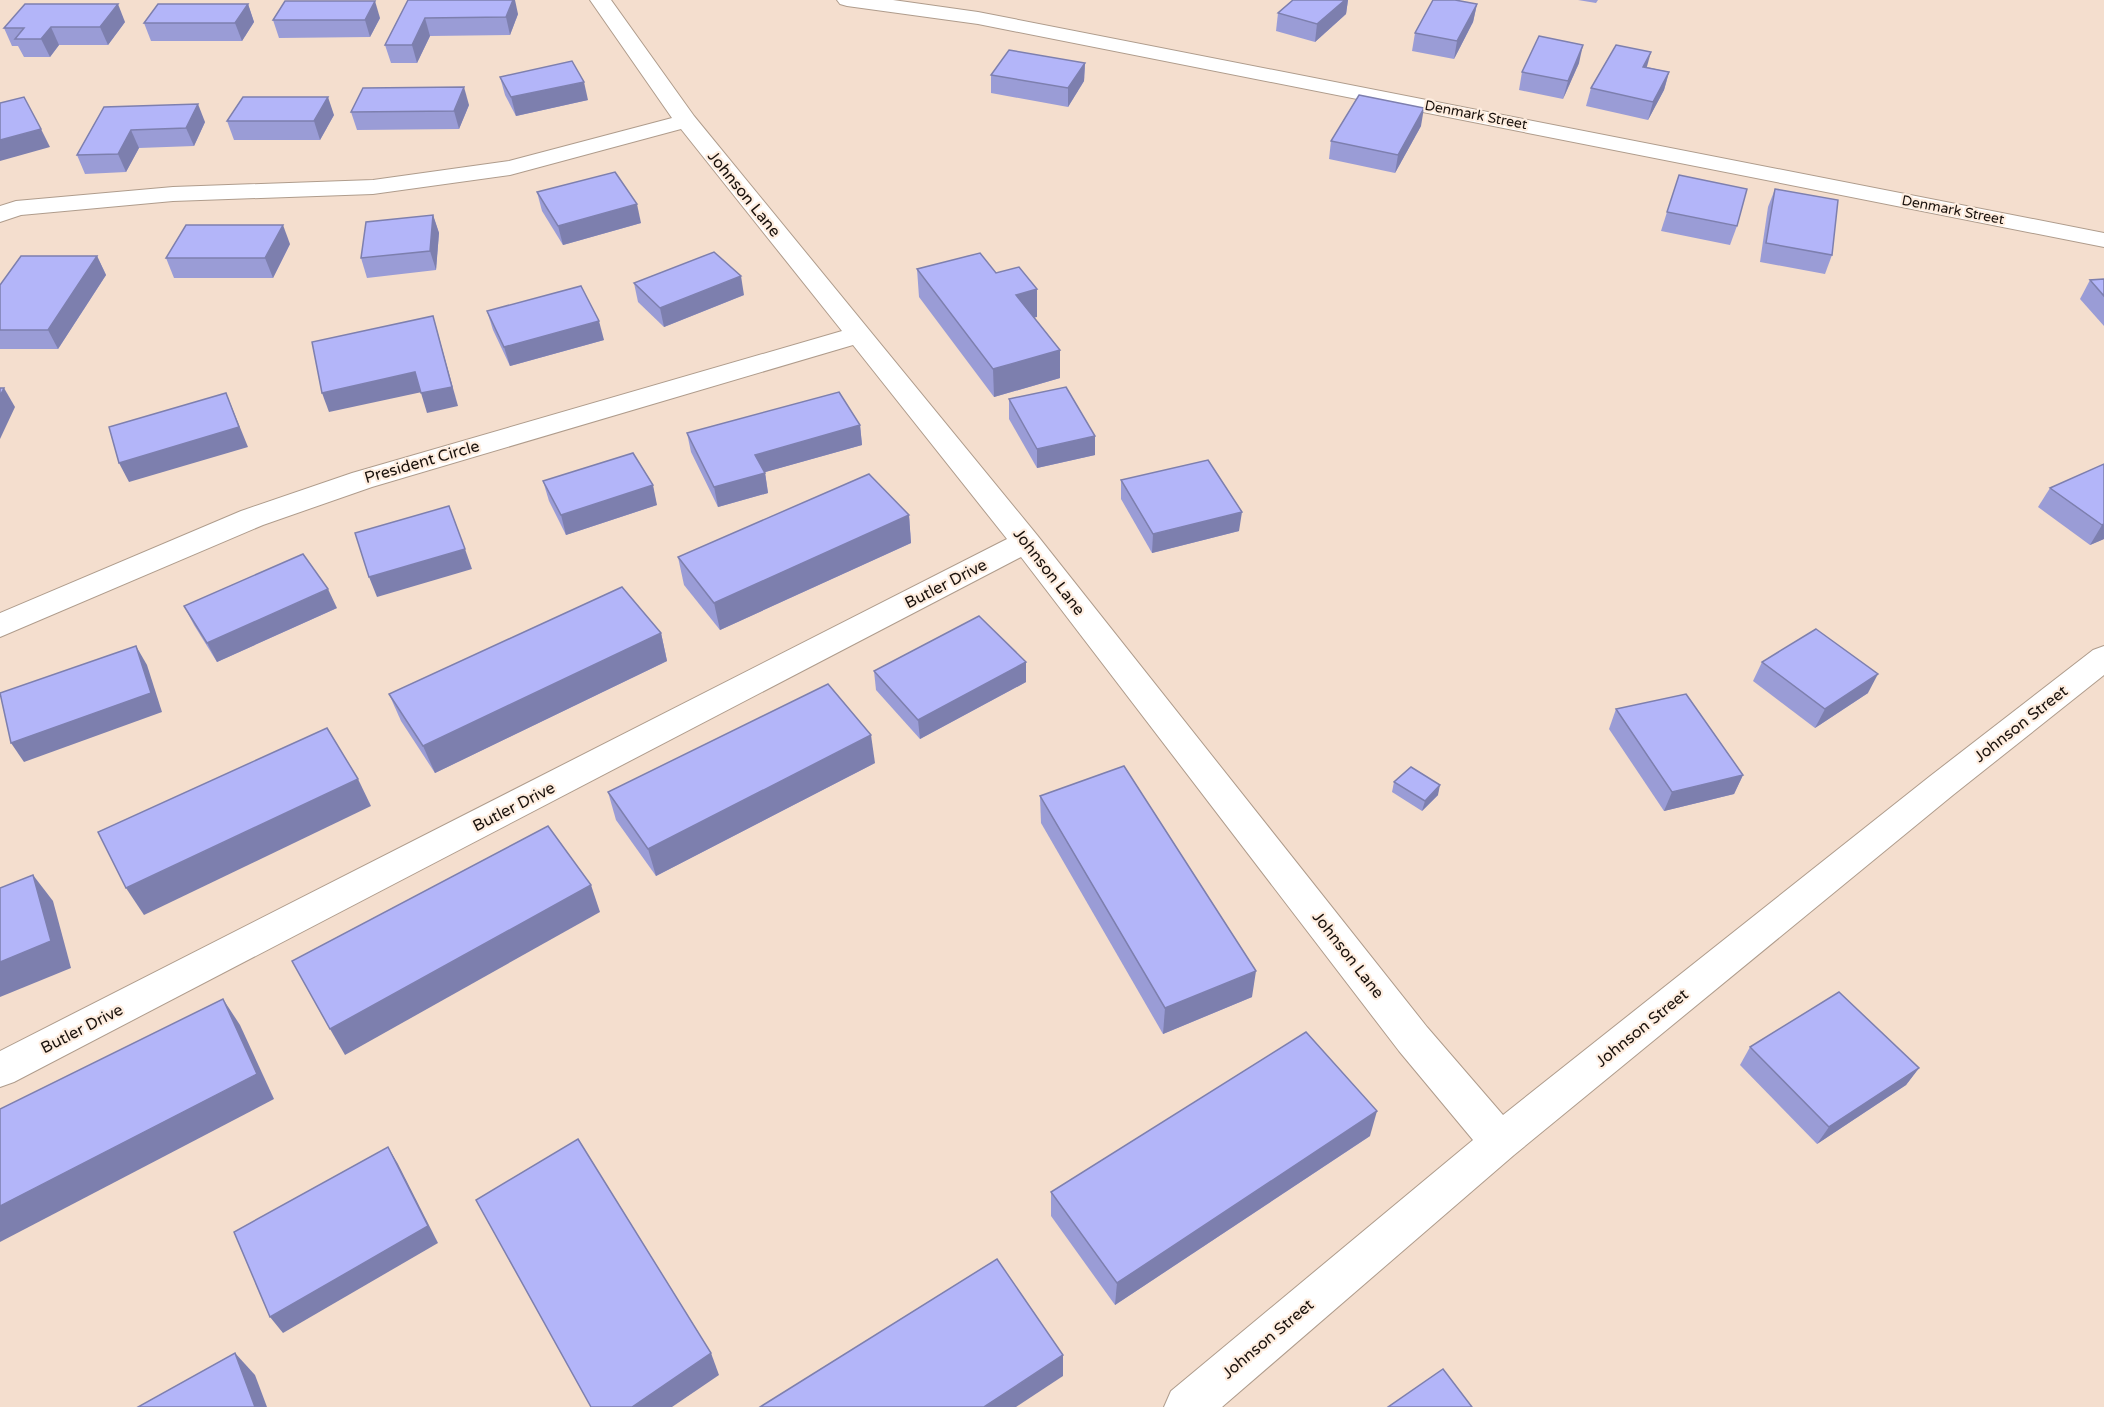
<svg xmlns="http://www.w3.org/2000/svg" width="2104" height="1407" font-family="'Varela Round',sans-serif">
	<rect width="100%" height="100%" fill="#f4dece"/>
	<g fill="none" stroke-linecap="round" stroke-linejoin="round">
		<defs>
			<g id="minor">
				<path d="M 590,0 L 611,0 L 694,116 L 1037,535 L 1427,1027 L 1503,1115 L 1929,777 L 2093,650 L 2104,646 L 2104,675 L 1953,795 L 1514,1155 L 1222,1407 L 1164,1407 L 1171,1391 L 1473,1140 L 1399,1051 L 1021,557 L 14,1082 L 0,1087 L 0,1051 L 1007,539 L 853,345 L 372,487 L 263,525 L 0,637 L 0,613 L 241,511 L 352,473 L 842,331 L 681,129 L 510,175 L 373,194 L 173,201 L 21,215 L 0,222 L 0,206 L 16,201 L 173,187 L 373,180 L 509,161 L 672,118 Z"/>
				<path d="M 837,0 L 893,0 L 978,12 L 2104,233 L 2104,247 L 978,24 L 847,6 L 840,4 Z"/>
			</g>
		</defs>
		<use href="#minor" stroke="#af9c8c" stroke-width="2"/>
		<use href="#minor" fill="#fff" fill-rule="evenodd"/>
	</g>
	<g fill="#9a9cd6">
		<path d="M 408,0 L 518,14 L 510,35 L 430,36 L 417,63 L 391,63 L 385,45 Z"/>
		<path d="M 1293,0 L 1348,0 L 1346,14 L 1315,42 L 1276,31 L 1278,13 Z"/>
		<path d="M 1578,0 L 1598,0 L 1596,3 Z"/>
		<path d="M 248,4 L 254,22 L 242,41 L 151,41 L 144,23 Z"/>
		<path d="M 1477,4 L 1473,22 L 1454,59 L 1412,51 L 1415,33 Z"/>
		<path d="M 380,18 L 370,37 L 279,38 L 273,20 Z"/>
		<path d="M 125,22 L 108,45 L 59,45 L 50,57 L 24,57 L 18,46 L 12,46 L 4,28 Z"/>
		<path d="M 1085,63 L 1084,81 L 1068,107 L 991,93 L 991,75 Z"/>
		<path d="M 1579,63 L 1563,99 L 1519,90 L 1522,72 Z"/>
		<path d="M 1647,67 L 1669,72 L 1664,90 L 1648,120 L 1586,106 L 1591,88 Z"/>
		<path d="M 500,77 L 588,100 L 516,116 L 505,95 Z"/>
		<path d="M 469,105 L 459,129 L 357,130 L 351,112 Z"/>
		<path d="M 104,107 L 205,122 L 194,146 L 139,148 L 126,172 L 85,174 L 77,155 Z"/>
		<path d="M 334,115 L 320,140 L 234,140 L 227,121 Z"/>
		<path d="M 1421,126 L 1395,173 L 1329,159 L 1331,141 Z"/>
		<path d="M 1775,189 L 1832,255 L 1825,274 L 1760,262 L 1768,207 Z"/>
		<path d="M 537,192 L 641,223 L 563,245 L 542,211 Z"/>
		<path d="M 1667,212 L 1737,226 L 1730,245 L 1661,231 Z"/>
		<path d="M 433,215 L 439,233 L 436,270 L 367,278 L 361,258 Z"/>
		<path d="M 290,244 L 273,278 L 174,278 L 166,258 Z"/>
		<path d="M 97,256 L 106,275 L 58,349 L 0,349 L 0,285 Z"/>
		<path d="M 917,269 L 996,273 L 1037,317 L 1034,317 L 1060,350 L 1060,378 L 994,397 L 919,297 Z"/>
		<path d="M 2104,279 L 2104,326 L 2080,299 L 2090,280 Z"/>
		<path d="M 634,283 L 744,295 L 664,327 L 638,302 Z"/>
		<path d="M 487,311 L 604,340 L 510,366 L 493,330 Z"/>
		<path d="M 1009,399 L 1095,455 L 1037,468 L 1009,419 Z"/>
		<path d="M 860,425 L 862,445 L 765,472 L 768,493 L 718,507 L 691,452 L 687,433 Z"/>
		<path d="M 2104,464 L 2104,539 L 2090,545 L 2038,507 L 2050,488 Z"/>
		<path d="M 1121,480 L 1239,531 L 1152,553 L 1121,499 Z"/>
		<path d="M 543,481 L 657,505 L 566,535 L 549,501 Z"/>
		<path d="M 909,515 L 911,543 L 720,630 L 684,585 L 678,557 Z"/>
		<path d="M 184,606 L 337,608 L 217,662 L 194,625 Z"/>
		<path d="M 661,633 L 667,661 L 435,773 L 401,721 L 389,694 Z"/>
		<path d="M 1026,662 L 1026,682 L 920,739 L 876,690 L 874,671 Z"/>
		<path d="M 1762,662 L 1868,693 L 1815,728 L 1753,681 Z"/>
		<path d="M 1616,709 L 1743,775 L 1734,794 L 1664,811 L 1609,729 Z"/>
		<path d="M 875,763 L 656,876 L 616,820 L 608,792 Z"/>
		<path d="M 1394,782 L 1438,795 L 1422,811 L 1392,792 Z"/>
		<path d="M 1040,796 L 1252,997 L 1163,1034 L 1041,823 Z"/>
		<path d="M 1750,1047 L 1919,1068 L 1906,1085 L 1817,1144 L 1740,1065 Z"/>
		<path d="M 1370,1136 L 1115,1305 L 1051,1216 L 1051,1192 Z"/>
	</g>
	<g fill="#7d7fae">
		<path d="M 513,0 L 515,0 L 518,14 L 510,35 L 506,17 Z"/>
		<path d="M 1345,0 L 1348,0 L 1346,14 L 1315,42 L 1317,24 Z"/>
		<path d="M 375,1 L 380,18 L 370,37 L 365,20 Z"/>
		<path d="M 118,4 L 125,22 L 108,45 L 100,27 Z"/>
		<path d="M 248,4 L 254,22 L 242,41 L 235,23 Z"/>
		<path d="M 1477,4 L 1473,22 L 1454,59 L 1457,41 Z"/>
		<path d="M 425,18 L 430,36 L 417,63 L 412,45 Z"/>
		<path d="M 51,27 L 59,45 L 50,57 L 41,39 Z"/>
		<path d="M 1583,45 L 1579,63 L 1563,99 L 1568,81 Z"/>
		<path d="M 1651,52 L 1646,70 L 1643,67 Z"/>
		<path d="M 1085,63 L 1084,81 L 1068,107 L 1068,88 Z"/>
		<path d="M 1669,72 L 1664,90 L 1648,120 L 1653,102 Z"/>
		<path d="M 584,82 L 588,100 L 516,116 L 511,97 Z"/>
		<path d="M 464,87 L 469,105 L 459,129 L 454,111 Z"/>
		<path d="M 328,97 L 334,115 L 320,140 L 314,121 Z"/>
		<path d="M 198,104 L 205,122 L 194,146 L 186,128 Z"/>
		<path d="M 1424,108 L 1421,126 L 1395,173 L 1398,155 Z"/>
		<path d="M 41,129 L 50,147 L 0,161 L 0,140 Z"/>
		<path d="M 131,130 L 139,148 L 126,172 L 118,154 Z"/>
		<path d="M 637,204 L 641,223 L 563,245 L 558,226 Z"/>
		<path d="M 433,215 L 439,233 L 436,270 L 430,251 Z"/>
		<path d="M 283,225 L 290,244 L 273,278 L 265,258 Z"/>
		<path d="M 97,256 L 106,275 L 58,349 L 48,330 Z"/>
		<path d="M 741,276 L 744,295 L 664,327 L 660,308 Z"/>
		<path d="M 1037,289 L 1037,317 L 1017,322 L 1016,295 Z"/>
		<path d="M 433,316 L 458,406 L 427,413 L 421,393 Z"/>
		<path d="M 599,321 L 604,340 L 510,366 L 504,347 Z"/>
		<path d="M 1060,350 L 1060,378 L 994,397 L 993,369 Z"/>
		<path d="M 415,372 L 422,392 L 329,412 L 322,393 Z"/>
		<path d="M 4,388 L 15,407 L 0,439 L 0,396 Z"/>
		<path d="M 226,393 L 248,447 L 129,482 L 119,463 Z"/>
		<path d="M 860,425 L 862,445 L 758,474 L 755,455 Z"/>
		<path d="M 1095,436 L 1095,455 L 1037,468 L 1037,449 Z"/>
		<path d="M 765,473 L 768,493 L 718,507 L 714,487 Z"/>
		<path d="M 653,485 L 657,505 L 566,535 L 561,515 Z"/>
		<path d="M 1242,512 L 1239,531 L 1152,553 L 1153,534 Z"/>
		<path d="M 909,515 L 911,543 L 720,630 L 714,603 Z"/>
		<path d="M 2104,524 L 2104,539 L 2090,545 L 2102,525 Z"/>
		<path d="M 465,549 L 472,569 L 377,597 L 369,577 Z"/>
		<path d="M 328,589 L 337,608 L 217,662 L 207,643 Z"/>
		<path d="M 661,633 L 667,661 L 435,773 L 423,746 Z"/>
		<path d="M 136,646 L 147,665 L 162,712 L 24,762 L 11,743 Z"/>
		<path d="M 1026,662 L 1026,682 L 920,739 L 918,720 Z"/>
		<path d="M 1878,674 L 1868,693 L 1815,728 L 1825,709 Z"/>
		<path d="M 871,735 L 875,763 L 656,876 L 648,849 Z"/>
		<path d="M 1743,775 L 1734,794 L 1664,811 L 1672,792 Z"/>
		<path d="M 358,779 L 371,806 L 144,915 L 126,888 Z"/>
		<path d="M 1440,785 L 1438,795 L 1422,811 L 1425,801 Z"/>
		<path d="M 33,875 L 53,901 L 71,968 L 0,997 L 0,962 Z"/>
		<path d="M 591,885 L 600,912 L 345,1055 L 330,1029 Z"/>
		<path d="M 1256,971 L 1252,997 L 1163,1034 L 1165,1008 Z"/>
		<path d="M 223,999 L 240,1025 L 274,1099 L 0,1242 L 0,1206 Z"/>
		<path d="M 1919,1068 L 1906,1085 L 1817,1144 L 1829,1127 Z"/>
		<path d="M 1377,1111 L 1370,1136 L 1115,1305 L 1117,1283 Z"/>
		<path d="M 388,1147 L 398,1164 L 438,1243 L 283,1333 L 270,1317 Z"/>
		<path d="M 235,1353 L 255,1375 L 267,1407 L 255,1407 Z"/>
		<path d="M 711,1353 L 719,1375 L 672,1407 L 632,1407 Z"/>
		<path d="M 1063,1355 L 1063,1376 L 1016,1407 L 984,1407 Z"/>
	</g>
	<g fill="#b3b5f9" stroke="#7d7fae" stroke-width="1.5">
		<path d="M 408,0 L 513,0 L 506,17 L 425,18 L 412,45 L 385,45 Z"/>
		<path d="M 1293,0 L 1345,0 L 1317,24 L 1278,13 Z"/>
		<path d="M 1433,0 L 1455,0 L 1477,4 L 1457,41 L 1415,33 Z"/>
		<path d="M 285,1 L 375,1 L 365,20 L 273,20 Z"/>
		<path d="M 25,4 L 118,4 L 100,27 L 51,27 L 41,39 L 15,39 L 24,28 L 4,28 Z"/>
		<path d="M 158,4 L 248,4 L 235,23 L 144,23 Z"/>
		<path d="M 1539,36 L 1583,45 L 1568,81 L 1522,72 Z"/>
		<path d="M 1616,45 L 1651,52 L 1643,67 L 1669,72 L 1653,102 L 1591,88 Z"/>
		<path d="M 1009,50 L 1085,63 L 1068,88 L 991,75 Z"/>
		<path d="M 572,61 L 584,82 L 511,97 L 500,77 Z"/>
		<path d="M 464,87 L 454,111 L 351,112 L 363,88 Z"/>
		<path d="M 1359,95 L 1424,108 L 1398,155 L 1331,141 Z"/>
		<path d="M 24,97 L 41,129 L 0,140 L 0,103 Z"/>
		<path d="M 243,97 L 328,97 L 314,121 L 227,121 Z"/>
		<path d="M 198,104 L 186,128 L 131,130 L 118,154 L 77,155 L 104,107 Z"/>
		<path d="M 615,172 L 637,204 L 558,226 L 537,192 Z"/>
		<path d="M 1679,175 L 1747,189 L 1737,226 L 1667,212 Z"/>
		<path d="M 1775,189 L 1838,200 L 1832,255 L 1766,243 Z"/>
		<path d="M 433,215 L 430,251 L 361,258 L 366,222 Z"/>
		<path d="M 186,225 L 283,225 L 265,258 L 166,258 Z"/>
		<path d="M 714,252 L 741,276 L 660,308 L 634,283 Z"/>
		<path d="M 980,253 L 996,273 L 1019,267 L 1037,289 L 1016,295 L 1060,350 L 993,369 L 917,269 Z"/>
		<path d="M 21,256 L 97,256 L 48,330 L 0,330 L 0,285 Z"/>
		<path d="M 2104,279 L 2104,296 L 2090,280 Z"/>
		<path d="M 581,286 L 599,321 L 504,347 L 487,311 Z"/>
		<path d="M 433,316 L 452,387 L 421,393 L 415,372 L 322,393 L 312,342 Z"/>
		<path d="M 1066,387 L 1095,436 L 1037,449 L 1009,399 Z"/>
		<path d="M 0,388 L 4,388 L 0,396 Z"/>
		<path d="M 839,392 L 860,425 L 755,455 L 765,473 L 714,487 L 687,433 Z"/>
		<path d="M 226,393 L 239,427 L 119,463 L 109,427 Z"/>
		<path d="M 633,453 L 653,485 L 561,515 L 543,481 Z"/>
		<path d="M 1208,460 L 1242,512 L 1153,534 L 1121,480 Z"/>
		<path d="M 2104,464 L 2104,524 L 2102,525 L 2050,488 Z"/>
		<path d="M 869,474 L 909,515 L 714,603 L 678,557 Z"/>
		<path d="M 449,506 L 465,549 L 369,577 L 355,533 Z"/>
		<path d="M 303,554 L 328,589 L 207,643 L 184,606 Z"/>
		<path d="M 622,587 L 661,633 L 423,746 L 389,694 Z"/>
		<path d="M 979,616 L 1026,662 L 918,720 L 874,671 Z"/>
		<path d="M 1816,629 L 1878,674 L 1825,709 L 1762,662 Z"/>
		<path d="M 136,646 L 151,693 L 11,743 L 0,693 Z"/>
		<path d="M 828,684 L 871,735 L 648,849 L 608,792 Z"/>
		<path d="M 1686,694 L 1743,775 L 1672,792 L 1616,709 Z"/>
		<path d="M 327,728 L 358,779 L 126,888 L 98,832 Z"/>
		<path d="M 1124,766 L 1256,971 L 1165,1008 L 1040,796 Z"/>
		<path d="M 1411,767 L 1440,785 L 1425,801 L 1394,782 Z"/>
		<path d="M 548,826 L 591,885 L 330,1029 L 292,961 Z"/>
		<path d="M 33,875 L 51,941 L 0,962 L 0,888 Z"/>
		<path d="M 1839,992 L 1919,1068 L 1829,1127 L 1750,1047 Z"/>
		<path d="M 223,999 L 257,1074 L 0,1206 L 0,1109 Z"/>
		<path d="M 1306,1032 L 1377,1111 L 1117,1283 L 1051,1192 Z"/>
		<path d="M 578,1139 L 711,1353 L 632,1407 L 591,1407 L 476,1200 Z"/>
		<path d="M 388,1147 L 428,1226 L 270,1317 L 234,1232 Z"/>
		<path d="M 997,1259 L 1063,1355 L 984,1407 L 760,1407 Z"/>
		<path d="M 235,1353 L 255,1407 L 138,1407 Z"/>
		<path d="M 1443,1369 L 1472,1407 L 1388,1407 Z"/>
	</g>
	<g text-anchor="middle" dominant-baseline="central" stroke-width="4.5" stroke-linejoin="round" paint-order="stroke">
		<g font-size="14" fill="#19110c" stroke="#feeddf">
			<text transform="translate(1476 115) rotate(11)">Denmark Street</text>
			<text transform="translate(1953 210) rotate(11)">Denmark Street</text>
		</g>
		<g font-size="16" fill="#19110c" stroke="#feeddf">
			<text transform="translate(744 194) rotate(51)">Johnson Lane</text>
			<text transform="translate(422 462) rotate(-16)">President Circle</text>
			<text transform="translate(1049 572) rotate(52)">Johnson Lane</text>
			<text transform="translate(946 584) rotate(-27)">Butler Drive</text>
			<text transform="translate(2021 724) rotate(-38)">Johnson Street</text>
			<text transform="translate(514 807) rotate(-27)">Butler Drive</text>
			<text transform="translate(1348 955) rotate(52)">Johnson Lane</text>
			<text transform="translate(1642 1028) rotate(-39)">Johnson Street</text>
			<text transform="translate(82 1029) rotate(-27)">Butler Drive</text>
			<text transform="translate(1268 1339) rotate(-40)">Johnson Street</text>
		</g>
	</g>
</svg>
